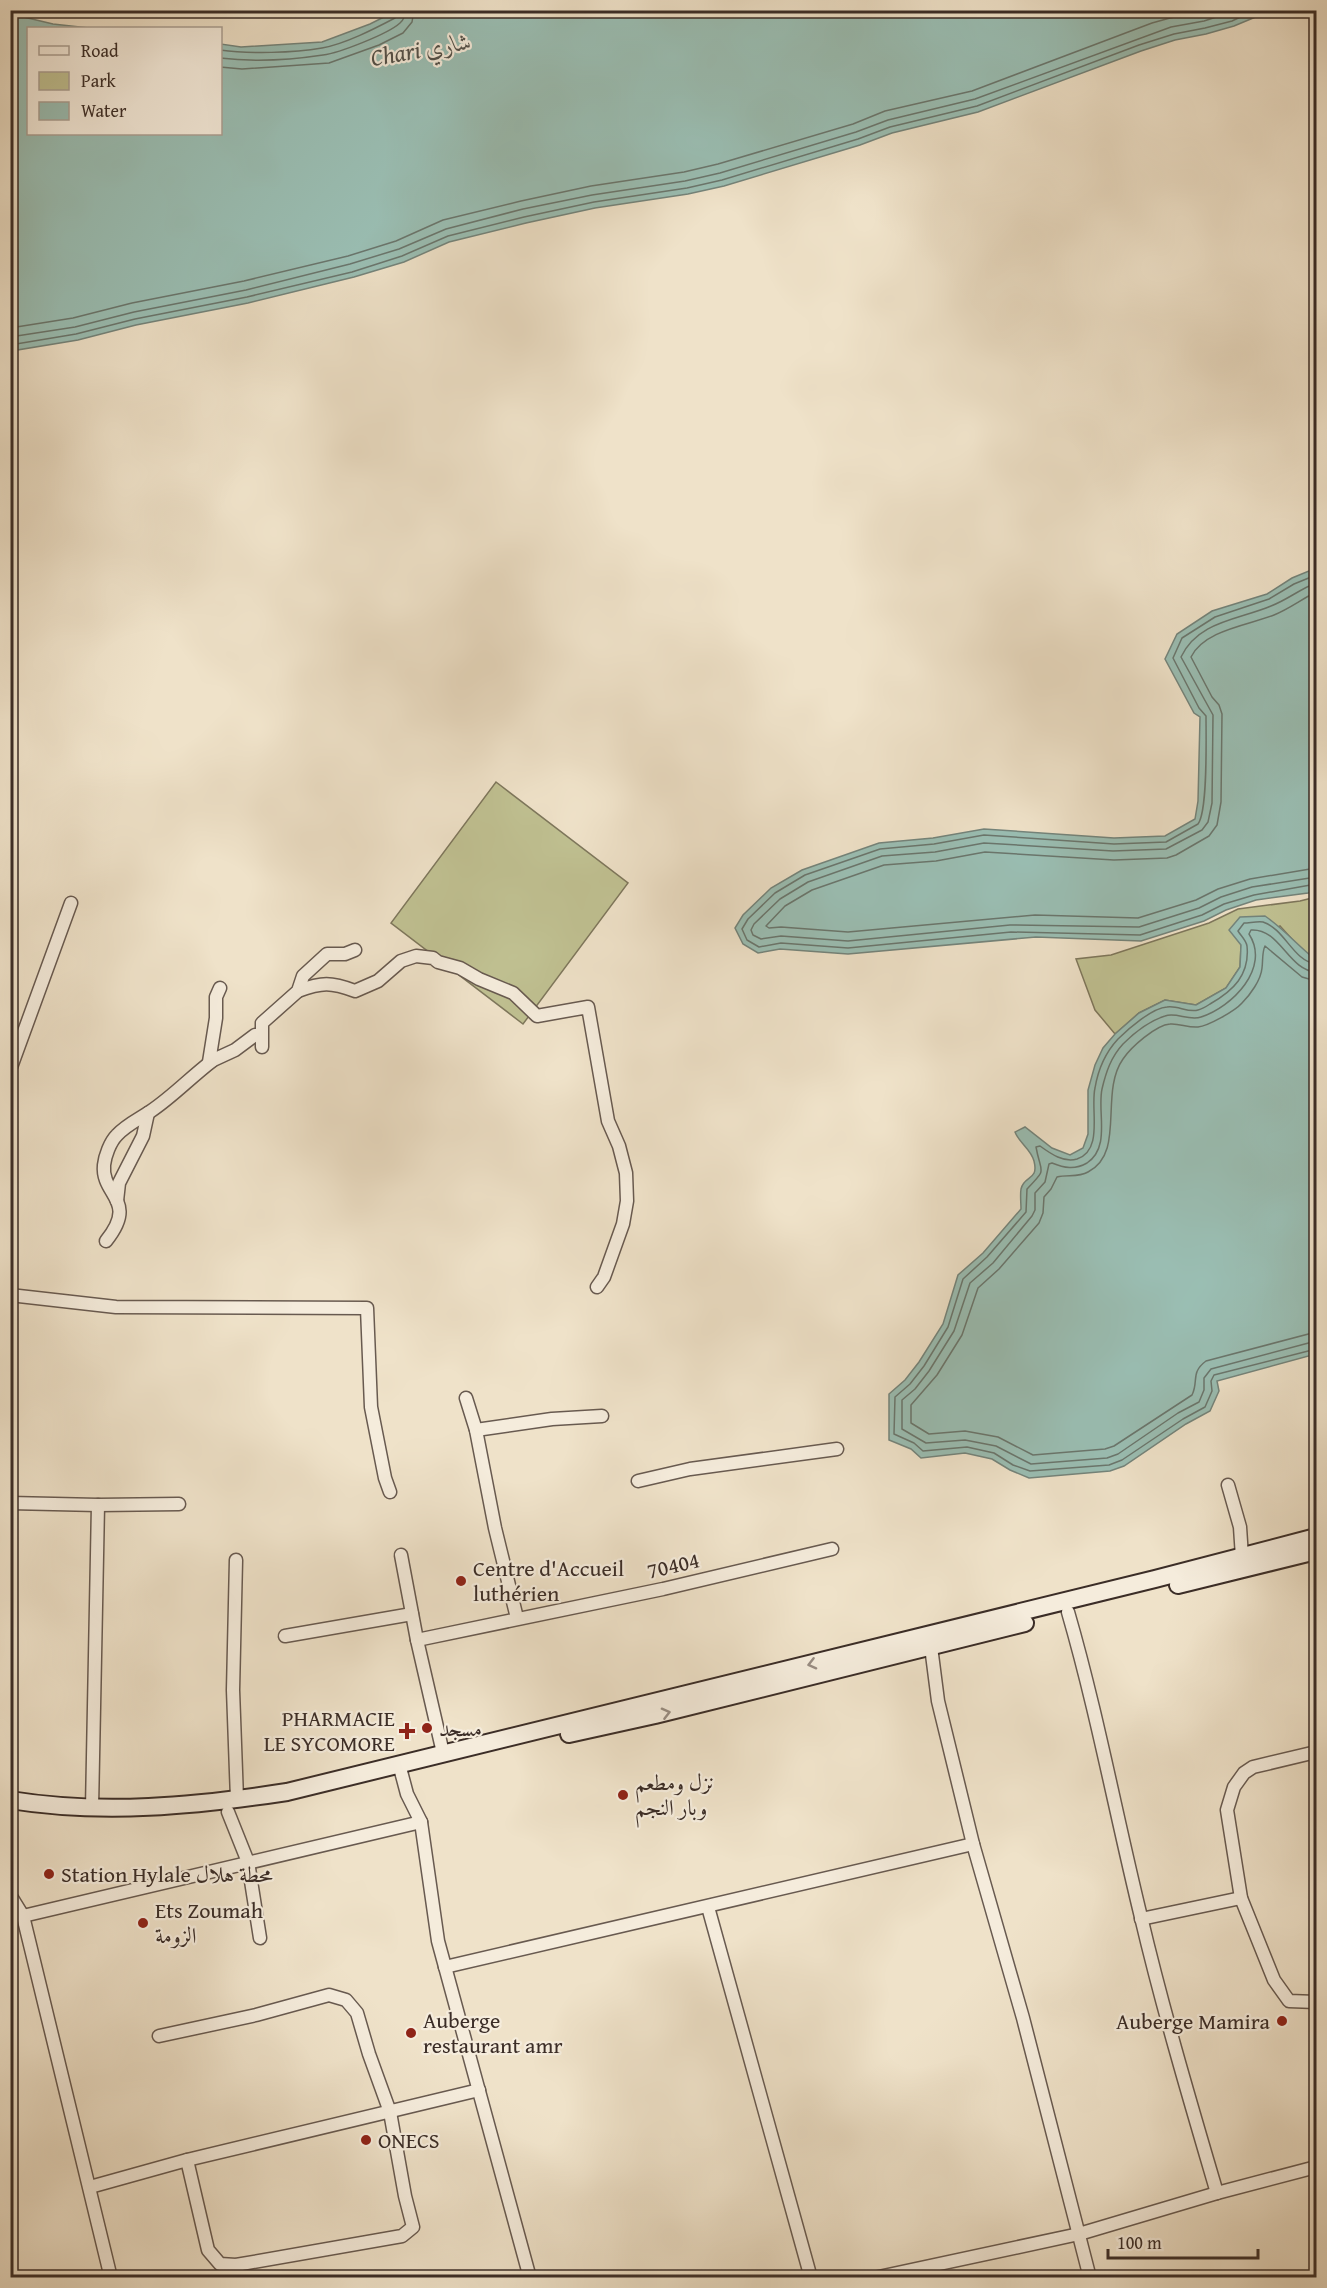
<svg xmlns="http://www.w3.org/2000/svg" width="1327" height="2288" font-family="'Gentium Book Plus',Amiri,serif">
	<rect width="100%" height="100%" fill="#efe2c9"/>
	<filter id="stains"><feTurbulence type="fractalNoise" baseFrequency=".00333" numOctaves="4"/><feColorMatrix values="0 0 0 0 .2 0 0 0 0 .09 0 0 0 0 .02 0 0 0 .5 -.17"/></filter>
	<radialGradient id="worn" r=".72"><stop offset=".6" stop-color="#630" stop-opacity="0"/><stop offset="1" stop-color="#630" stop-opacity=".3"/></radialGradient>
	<g fill="#c0c192" stroke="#7e775c" stroke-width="1.5">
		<path d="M 496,782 L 628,883 L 523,1024 L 391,923 Z"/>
		<path d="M 1316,897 L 1316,960 L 1300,948 L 1280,926 L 1241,945 L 1240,967 L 1226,988 L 1196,1005 L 1165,1000 L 1139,1013 L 1115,1034 L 1095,1010 L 1076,959 L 1111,955 L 1209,923 L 1238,909 L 1300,901 Z"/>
	</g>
	<g fill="#9abeb3" stroke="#74847b" stroke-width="1.5">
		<path d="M 396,11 L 396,10 L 1270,11 L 1234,26 L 1206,34 L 1175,40 L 1141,51 L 978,112 L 892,133 L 860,145 L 724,186 L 688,194 L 595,208 L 526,223 L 449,242 L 404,262 L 354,277 L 248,303 L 136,325 L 78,340 L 11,351 L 11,14 L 53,24 L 89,28 L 28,28 L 28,134 L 220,134 L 221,44 L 241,47 L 322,42 L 370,24 Z"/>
		<path d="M 1316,568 L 1316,890 L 1308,893 L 1256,900 L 1226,910 L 1204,921 L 1141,941 L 1036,937 L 848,954 L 780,949 L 758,953 L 743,944 L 735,928 L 743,915 L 771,888 L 802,870 L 879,843 L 933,838 L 984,829 L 1114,838 L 1165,836 L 1195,819 L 1198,801 L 1200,717 L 1194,713 L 1165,659 L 1177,634 L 1212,611 L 1267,594 L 1292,578 Z"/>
		<path d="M 1265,916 C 1284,929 1298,946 1316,960 L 1316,1354 L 1217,1381 L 1219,1391 L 1210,1411 L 1186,1424 L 1124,1466 L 1110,1471 L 1029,1478 L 1010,1470 L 992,1459 L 965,1453 L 921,1458 L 911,1449 L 889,1440 L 889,1394 L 905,1380 L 919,1362 L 943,1324 L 958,1275 L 983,1253 L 1021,1209 C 1021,1203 1020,1195 1021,1189 C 1024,1175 1039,1181 1034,1161 C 1031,1149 1019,1143 1015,1132 L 1025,1127 L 1052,1148 L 1070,1155 L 1083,1148 L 1088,1134 L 1088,1090 L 1095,1065 L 1103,1048 L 1115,1034 L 1139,1013 L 1165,1000 L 1196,1005 L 1226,988 L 1240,967 L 1241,945 L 1229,930 L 1240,917 Z"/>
	</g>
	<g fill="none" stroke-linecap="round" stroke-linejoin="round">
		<g stroke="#6a766d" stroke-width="1.5">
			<path d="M 220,50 C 250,54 293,53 322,48 C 345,44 374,29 395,18 L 397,10"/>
			<path d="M 220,58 C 253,62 290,60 323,55 C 339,53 388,34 400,23 C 404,20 405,16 405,10"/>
			<path d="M 220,67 L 242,69 L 329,63 L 379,45 L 403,33 L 412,22 L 414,10"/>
			<path d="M 10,328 L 73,318 L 132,303 L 244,281 L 348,256 L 396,241 L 443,220 L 521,201 L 591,186 L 684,172 L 718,164 L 853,124 L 885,111 L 972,91 L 1152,23 L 1170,18 L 1208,10"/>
			<path d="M 10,337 L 75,327 L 134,312 L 246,290 L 350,264 L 399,249 L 446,229 L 523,209 L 592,195 L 685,181 L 720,173 L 856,132 L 888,120 L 975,99 L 1171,27 L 1204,21 L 1238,10"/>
			<path d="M 10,345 L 76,334 L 135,319 L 247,297 L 352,272 L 402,256 L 448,236 L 524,217 L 594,202 L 687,188 L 722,180 L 858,139 L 890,127 L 977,106 L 1139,45 L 1174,34 L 1205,28 L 1232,21 L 1255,10"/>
			<path d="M 1316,575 L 1294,584 L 1269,599 L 1215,617 L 1182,638 L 1173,658 L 1199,708 L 1206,716 C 1206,737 1208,811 1198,824 L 1166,842 L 1114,844 L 984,835 L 934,844 L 880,849 L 805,875 L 775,893 L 748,919 L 742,929 L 747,940 L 759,947 L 781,943 L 848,948 L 1011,932 L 1140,935 L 1202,915 L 1224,904 L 1254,895 L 1316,884"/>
			<path d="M 1316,583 C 1300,589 1287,600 1271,606 C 1238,620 1198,621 1181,657 L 1213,715 L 1212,803 L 1208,822 L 1202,830 L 1166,849 L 1113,851 L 984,843 L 935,852 L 882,856 L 808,882 L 780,899 L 754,924 L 751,930 L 753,935 L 761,939 L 781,936 L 848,941 L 1010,925 L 1139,927 L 1199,908 L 1221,897 L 1252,887 L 1316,877"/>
			<path d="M 1316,592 C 1302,599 1289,609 1274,615 C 1249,625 1204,630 1191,657 L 1212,697 L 1219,705 L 1222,714 L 1221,802 L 1217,825 L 1209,836 L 1176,855 L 1167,858 L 1114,860 L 985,852 L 936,861 L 884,865 L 812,890 L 785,906 L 766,926 L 769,928 L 781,927 L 848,932 L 1035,915 L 1138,918 L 1196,900 L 1218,889 L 1250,879 L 1316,868"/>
			<path d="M 1316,964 C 1293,961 1285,929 1263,922 C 1258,921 1249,923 1244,923 L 1238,931 C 1241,936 1246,940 1247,946 C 1250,975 1233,991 1210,1004 C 1207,1006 1202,1009 1198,1010 C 1188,1013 1177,1005 1167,1007 C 1152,1008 1128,1029 1118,1039 C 1105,1053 1098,1070 1095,1088 C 1090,1109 1104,1150 1077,1159 C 1064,1163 1051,1154 1040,1146 L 1036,1147 C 1041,1175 1048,1167 1027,1189 L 1026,1212 L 987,1257 L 963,1279 L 948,1327 L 924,1366 L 910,1384 L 895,1397 L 894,1434 L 914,1443 L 923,1451 L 967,1447 L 994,1453 L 1013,1465 L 1030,1471 L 1109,1465 L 1122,1460 L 1183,1419 L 1205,1407 L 1212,1391 L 1211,1381 L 1214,1375 L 1316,1349"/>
			<path d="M 1316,972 C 1288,970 1280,928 1251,930 L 1249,934 C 1271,968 1232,1007 1201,1017 C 1189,1021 1176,1012 1165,1016 C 1149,1021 1135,1032 1123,1044 C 1111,1057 1106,1072 1102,1089 C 1097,1112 1111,1147 1087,1163 C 1075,1170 1064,1168 1052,1163 L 1049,1164 L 1045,1182 L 1035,1193 L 1035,1210 L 1032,1216 L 993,1263 L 970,1283 L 954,1331 L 929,1371 L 915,1389 L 902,1400 L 902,1429 L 926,1443 L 965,1440 L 996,1446 L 1031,1464 L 1107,1458 L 1118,1454 L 1178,1413 L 1199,1402 L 1204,1390 L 1204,1378 L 1211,1369 L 1316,1341"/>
			<path d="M 1316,981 L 1302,977 L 1265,946 C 1262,952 1263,960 1262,968 C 1261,980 1250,995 1242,1003 C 1235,1011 1208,1026 1198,1027 C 1188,1028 1179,1023 1170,1024 C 1156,1025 1131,1047 1123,1059 C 1099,1093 1126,1153 1088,1172 C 1078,1178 1067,1174 1057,1177 L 1051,1189 L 1044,1197 L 1043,1213 L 1039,1223 L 999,1269 L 978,1288 L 962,1335 L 937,1375 L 911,1405 L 911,1423 L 929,1434 L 965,1431 L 998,1437 L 1033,1455 L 1105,1449 L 1114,1446 L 1192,1395 C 1199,1381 1190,1373 1206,1361 L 1316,1332"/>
		</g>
		<defs>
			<g id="street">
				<path d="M 220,988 L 216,997 L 216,1018 L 209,1062 L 235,1050 L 255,1035"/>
				<path d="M 298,991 C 322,982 331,982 355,991 L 378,981 L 401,961 L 416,956 L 433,958 L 438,962 L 460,968 L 479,979 L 513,993 L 537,1016 L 588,1007 L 608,1121 L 619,1146 L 626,1173 L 627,1201 L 623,1224 L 604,1277 L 597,1287"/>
				<path d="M 262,1047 L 262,1023 L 298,991 L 303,976 L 327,954 L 345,954 L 355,950"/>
				<path d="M 10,1070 L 71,903"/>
				<path d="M 117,1201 L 119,1183 L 143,1136 L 148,1113"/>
				<path d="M 106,1241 C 139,1200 101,1196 104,1165 C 105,1156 110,1142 117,1135 C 126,1125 139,1119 151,1111 C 172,1097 191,1077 212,1061"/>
				<path d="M 10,1295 L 116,1307 L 367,1308 L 371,1407 L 385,1478 L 390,1492"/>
				<path d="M 466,1398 L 476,1430 L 495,1528 L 517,1618"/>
				<path d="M 476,1430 L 552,1419 L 602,1416"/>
				<path d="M 638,1481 L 690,1469 L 837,1449"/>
				<path d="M 1228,1485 L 1240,1527 L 1242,1557"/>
				<path d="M 10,1503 L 98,1505 L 179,1504"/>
				<path d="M 401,1555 L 417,1640 L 443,1753"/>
				<path d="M 236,1560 L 233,1690 L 237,1799"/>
				<path d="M 1068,1612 C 1097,1712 1116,1815 1141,1917 C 1163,2010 1190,2101 1217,2193"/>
				<path d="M 285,1636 L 412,1614"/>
				<path d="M 930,1639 L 938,1701 L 973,1844 L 1023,2018 L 1090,2278"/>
				<path d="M 417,1640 L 663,1589 L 832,1549"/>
				<path d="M 1316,1752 L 1253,1767 L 1244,1773 L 1234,1787 L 1227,1810 L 1241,1898 L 1274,1980 L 1289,2001 L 1316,2002"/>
				<path d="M 399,1764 L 407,1794 L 421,1822 L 438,1941 L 530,2278"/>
				<path d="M 92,1808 L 98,1505"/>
				<path d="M 228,1812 L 248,1862 L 260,1938"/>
				<path d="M 10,1895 L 23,1916 L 111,2278"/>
				<path d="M 708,1907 L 811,2278"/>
				<path d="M 23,1916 L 421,1822"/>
				<path d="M 1141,1919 L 1241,1898"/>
				<path d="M 445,1967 L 973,1844"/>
				<path d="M 159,2036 L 256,2015 L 329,1995 L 346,2000 L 357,2013 L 369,2054 L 390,2112 L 405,2196 L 413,2227 L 402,2236 L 236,2265 L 220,2264 L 208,2250 L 187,2160"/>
				<path d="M 90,2187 L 187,2160 L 479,2090"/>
				<path d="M 874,2278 L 1079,2234 L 1217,2193 L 1316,2167"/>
			</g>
			<g id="secondary">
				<path d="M 1178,1585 L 1316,1551"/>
				<path d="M 569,1734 L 655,1715 L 1025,1623"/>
				<path d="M 10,1800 C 103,1815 195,1806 287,1792 L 1155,1579 L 1316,1537"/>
			</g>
		</defs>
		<use href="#street" stroke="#685a50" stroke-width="15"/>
		<use href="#secondary" stroke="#3b2d27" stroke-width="20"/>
		<use href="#street" stroke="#f5ecdc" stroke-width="12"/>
		<use href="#secondary" stroke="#f5ecdc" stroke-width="16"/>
	</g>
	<defs><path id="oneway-chevron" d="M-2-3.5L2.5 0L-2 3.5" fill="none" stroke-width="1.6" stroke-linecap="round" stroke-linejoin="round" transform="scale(1.5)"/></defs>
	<g stroke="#988c82">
		<use href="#oneway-chevron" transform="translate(812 1664) rotate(166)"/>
		<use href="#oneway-chevron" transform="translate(666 1713) rotate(-14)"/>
	</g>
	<g fill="#8f2418" stroke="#f5ecdc" stroke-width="2">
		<circle cx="461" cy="1581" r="6"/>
		<circle cx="427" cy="1728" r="6"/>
		<path d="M404 1722h6v6h6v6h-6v6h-6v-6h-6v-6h6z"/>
		<circle cx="623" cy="1795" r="6"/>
		<circle cx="49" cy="1874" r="6"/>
		<circle cx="143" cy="1923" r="6"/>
		<circle cx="1282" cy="2021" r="6"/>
		<circle cx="411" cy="2033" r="6"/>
		<circle cx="366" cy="2140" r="6"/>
	</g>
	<g text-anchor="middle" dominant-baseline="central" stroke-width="4.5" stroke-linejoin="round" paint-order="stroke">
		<g font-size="22" fill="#3b2d27" stroke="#f5ecdc">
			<text transform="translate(673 1565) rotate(-13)">70404</text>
		</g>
		<g font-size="22" fill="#3b2d27" stroke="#f5ecdc" text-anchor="start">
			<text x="473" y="1568">Centre d'Accueil<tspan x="473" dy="25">luthérien</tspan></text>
			<text x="395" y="1718" text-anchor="end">PHARMACIE<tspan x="395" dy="25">LE SYCOMORE</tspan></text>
			<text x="439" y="1728">مسجد</text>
			<text x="635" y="1782">نزل ومطعم<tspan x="635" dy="25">وبار النجم</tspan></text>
			<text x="61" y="1874">Station Hylale محطة هلال</text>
			<text x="155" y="1910">Ets Zoumah<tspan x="155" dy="25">الزومة</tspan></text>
			<text x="423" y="2020">Auberge<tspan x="423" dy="25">restaurant amr</tspan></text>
			<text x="1270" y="2021" text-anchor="end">Auberge Mamira</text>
			<text x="378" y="2140">ONECS</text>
		</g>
		<g font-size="24" font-style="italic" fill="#53514a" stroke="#f5ecdc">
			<text transform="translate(421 49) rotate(-10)">Chari شاري</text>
		</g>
	</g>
	<rect width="1327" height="2288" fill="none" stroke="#efe2c9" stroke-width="36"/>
	<rect x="12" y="12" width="1303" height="2264" fill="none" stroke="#3b2d27" stroke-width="3"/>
	<rect x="18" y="18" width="1291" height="2252" fill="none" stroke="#3b2d27" stroke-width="1.5"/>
	<rect x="27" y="27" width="195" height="108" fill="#f5ecdc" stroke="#aba094" stroke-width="1.5"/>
	<rect x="39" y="46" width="30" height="9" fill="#f5ecdc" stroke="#aba094" stroke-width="1.5"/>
	<text x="81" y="57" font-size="18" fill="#3b2d27">Road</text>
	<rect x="39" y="72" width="30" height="18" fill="#c0c192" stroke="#aba094" stroke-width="1.5"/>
	<text x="81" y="87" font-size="18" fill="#3b2d27">Park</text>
	<rect x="39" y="102" width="30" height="18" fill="#9abeb3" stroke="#aba094" stroke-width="1.5"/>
	<text x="81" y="117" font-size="18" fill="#3b2d27">Water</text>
	<path d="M1108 2249v9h150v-9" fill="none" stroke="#3b2d27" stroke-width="3"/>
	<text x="1117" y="2249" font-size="18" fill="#3b2d27" stroke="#f5ecdc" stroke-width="4.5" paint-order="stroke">100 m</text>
	<rect width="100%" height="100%" filter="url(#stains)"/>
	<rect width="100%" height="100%" fill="url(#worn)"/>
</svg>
